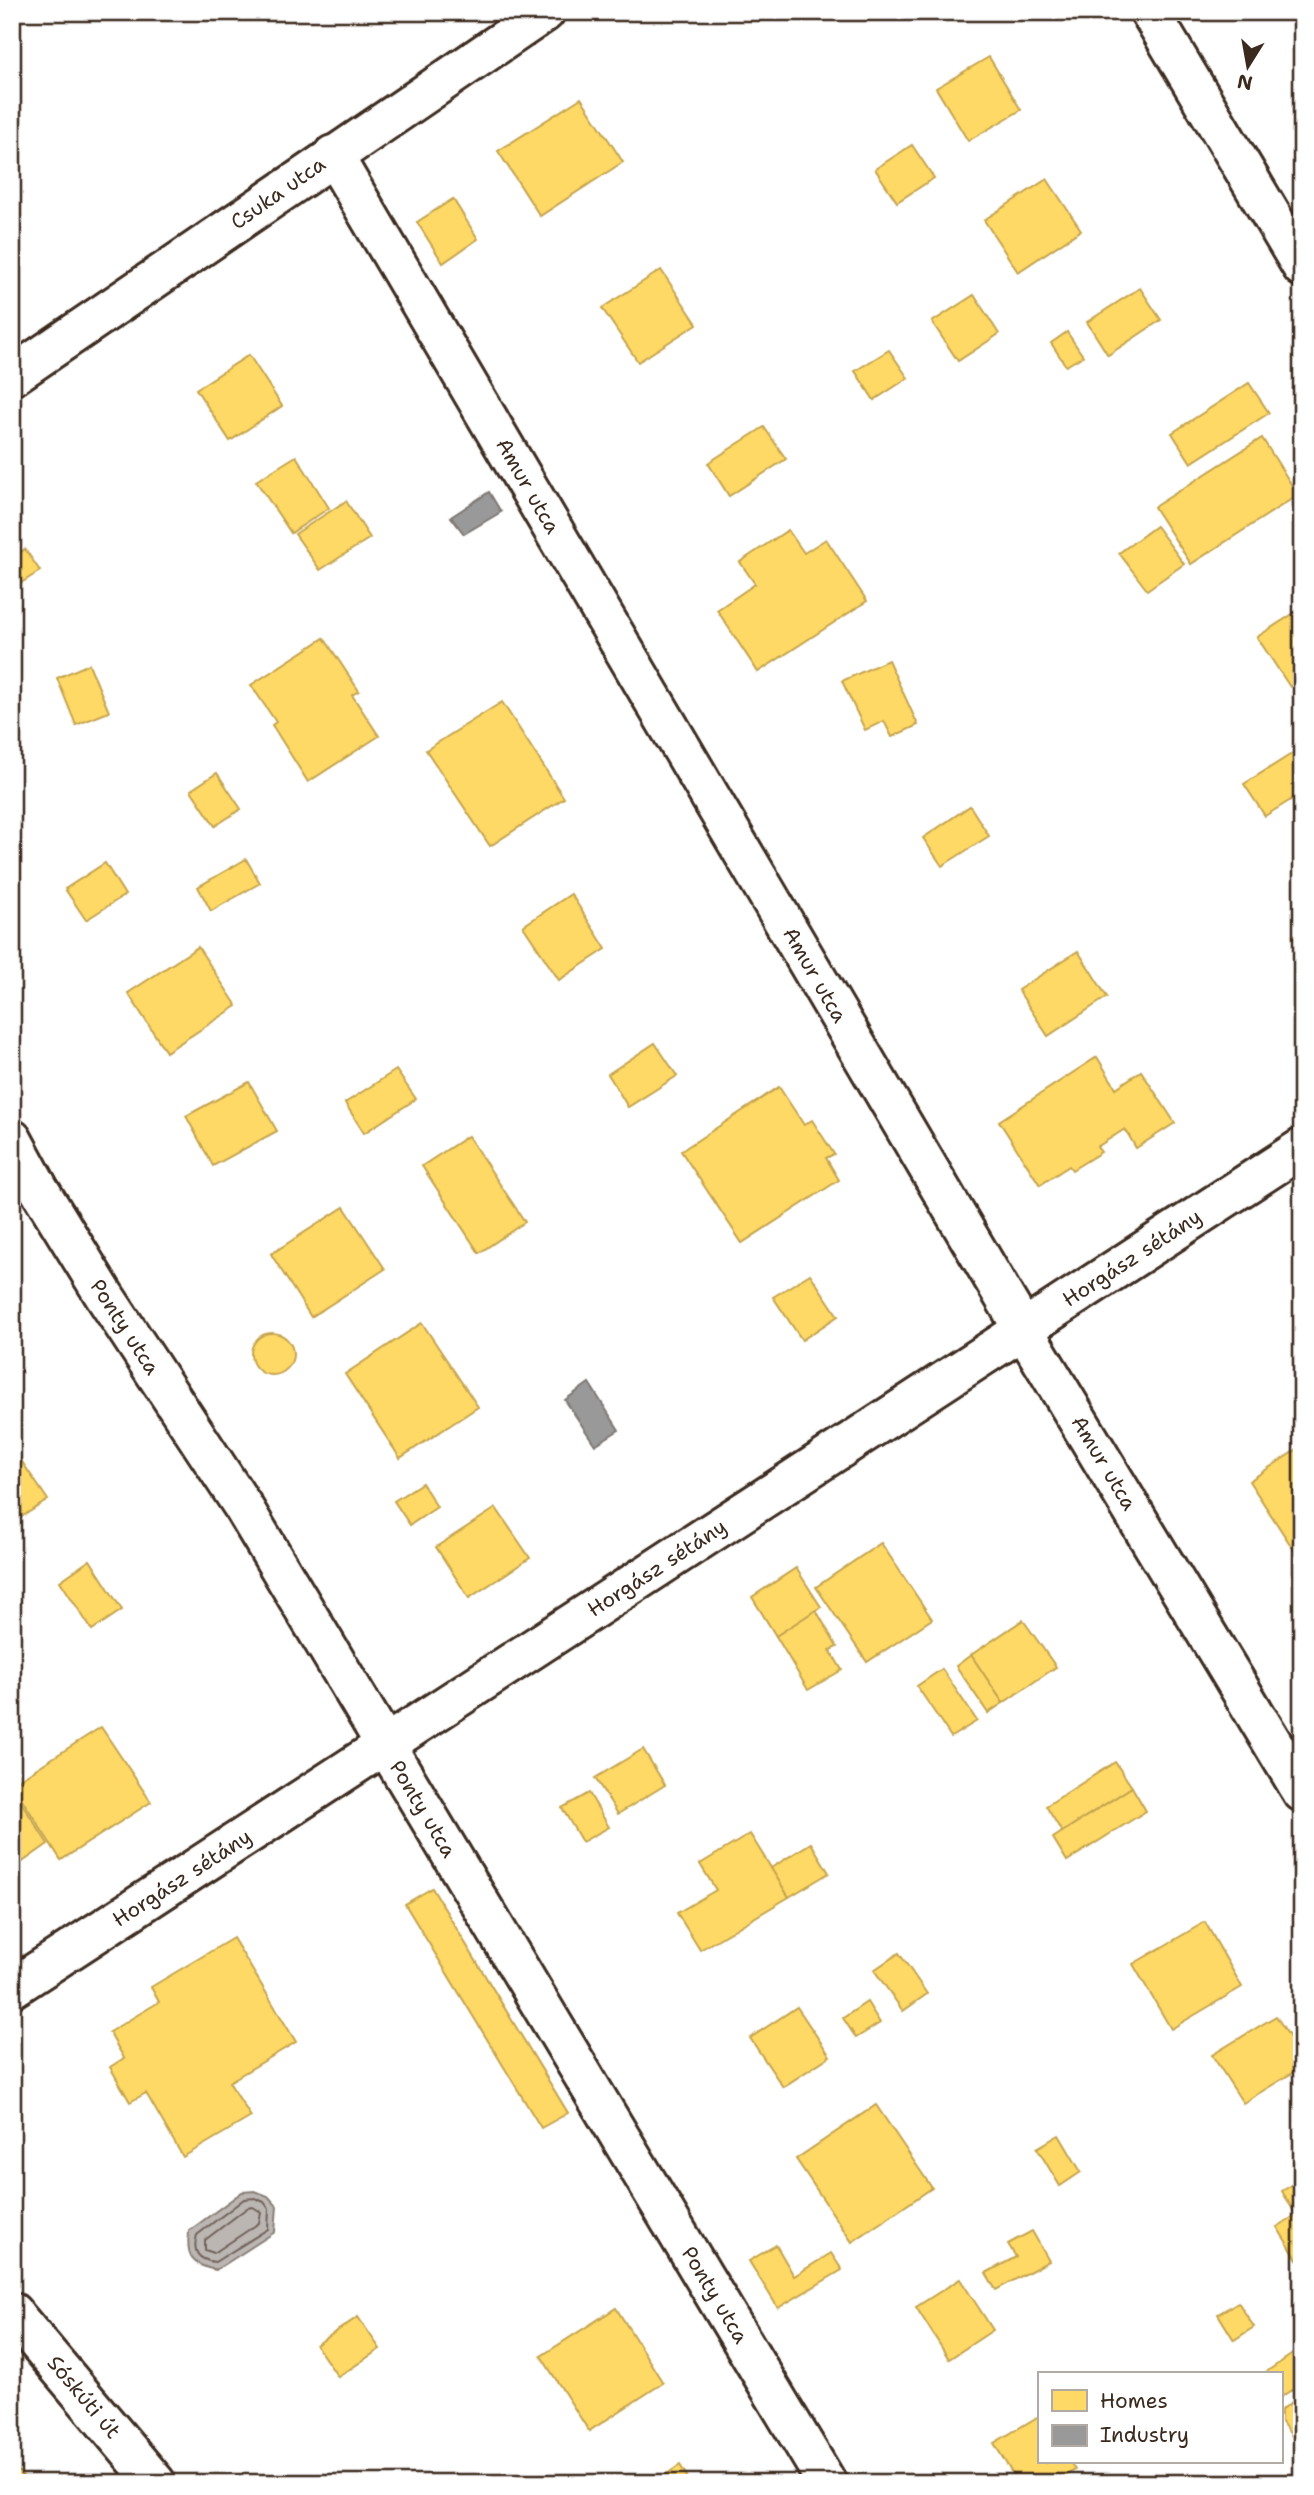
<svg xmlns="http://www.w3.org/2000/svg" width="1314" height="2495" font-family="'Shantell Sans',sans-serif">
	<rect width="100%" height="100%" fill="#fff"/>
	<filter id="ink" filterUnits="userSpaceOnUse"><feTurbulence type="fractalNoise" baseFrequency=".0143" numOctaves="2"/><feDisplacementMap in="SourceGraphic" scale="14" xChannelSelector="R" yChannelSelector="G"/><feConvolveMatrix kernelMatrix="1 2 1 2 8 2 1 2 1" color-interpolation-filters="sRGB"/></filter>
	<g filter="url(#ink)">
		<path fill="#bcb6b3" stroke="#887e77" stroke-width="2" d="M 255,2191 L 268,2196 L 277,2206 L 275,2232 L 216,2270 C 191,2265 186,2257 189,2231 L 242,2192 Z"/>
		<g fill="#ffd966" stroke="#c4a450" stroke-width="2">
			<path d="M 989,57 L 1021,110 L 968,141 L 936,88 Z"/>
			<path d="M 581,98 L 623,162 L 540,216 L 498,151 Z"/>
			<path d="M 912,145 L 934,178 L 897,202 L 875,169 Z"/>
			<path d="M 1047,179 L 1081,230 L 1018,272 L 984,220 Z"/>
			<path d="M 453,199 L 478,239 L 443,263 L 417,222 Z"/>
			<path d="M 661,270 L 697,324 L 638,362 L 602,308 Z"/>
			<path d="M 1140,288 L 1161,320 L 1108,355 L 1087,322 Z"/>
			<path d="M 974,295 L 999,334 L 958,361 L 932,322 Z"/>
			<path d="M 1067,332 L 1083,356 L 1066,366 L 1051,343 Z"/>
			<path d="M 889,350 L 908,378 L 874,400 L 855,371 Z"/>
			<path d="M 249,355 L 282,406 L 230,441 L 196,389 Z"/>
			<path d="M 1249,383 L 1269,413 L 1191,463 L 1172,433 Z"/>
			<path d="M 764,427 L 786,459 L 729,496 L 708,463 Z"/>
			<path d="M 1262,438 L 1298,495 L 1191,564 L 1154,507 Z"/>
			<path d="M 296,456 L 329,508 L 291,533 L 256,481 Z"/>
			<path d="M 346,501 L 370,538 L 320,570 L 295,534 Z"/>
			<path d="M 1156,526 L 1184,564 L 1147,590 L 1119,553 Z"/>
			<path d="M 788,530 L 804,553 L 826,539 L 867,601 L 758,672 L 717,610 L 755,584 L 740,562 Z"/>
			<path d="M 25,549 L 40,571 L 18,585 L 12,576 L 12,558 Z"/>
			<path d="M 1302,608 L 1302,680 L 1290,687 L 1257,637 Z"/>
			<path d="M 324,638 L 359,691 L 352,695 L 379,736 L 308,782 L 272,725 L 276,722 L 251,685 Z"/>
			<path d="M 888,660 L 918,725 L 892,737 L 884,721 L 865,730 L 842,681 Z"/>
			<path d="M 89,664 L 109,712 L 76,725 L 57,678 Z"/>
			<path d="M 502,702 L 564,798 L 490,846 L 426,750 Z"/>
			<path d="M 1301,748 L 1302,793 L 1265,816 L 1244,784 Z"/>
			<path d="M 217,773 L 241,809 L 215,826 L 191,790 Z"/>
			<path d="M 970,806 L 989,836 L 942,866 L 923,838 Z"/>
			<path d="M 246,859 L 260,883 L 211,911 L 198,887 Z"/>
			<path d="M 105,863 L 125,895 L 86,920 L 65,889 Z"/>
			<path d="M 571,894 L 606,949 L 559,980 L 523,926 Z"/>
			<path d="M 1302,930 L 1302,949 L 1293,936 Z"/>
			<path d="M 198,947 L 237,1006 L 166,1052 L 128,993 Z"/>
			<path d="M 1078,951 L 1107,997 L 1048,1036 L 1018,990 Z"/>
			<path d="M 655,1043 L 677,1076 L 628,1107 L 608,1074 Z"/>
			<path d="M 1097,1057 L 1116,1088 L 1141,1071 L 1175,1123 L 1136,1148 L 1125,1129 L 1097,1147 L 1101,1152 L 1072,1170 L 1069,1166 L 1040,1185 L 999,1121 Z"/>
			<path d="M 396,1070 L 416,1099 L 364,1133 L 345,1103 Z"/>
			<path d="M 249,1082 L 277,1131 L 213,1166 L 186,1116 Z"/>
			<path d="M 779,1087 L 804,1125 L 812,1120 L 834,1154 L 826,1158 L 839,1180 L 742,1243 L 681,1151 Z"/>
			<path d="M 468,1136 L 525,1222 L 479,1253 L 422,1166 Z"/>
			<path d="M 344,1207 L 385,1269 L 311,1317 L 271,1254 Z"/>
			<path d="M 810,1274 L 838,1316 L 802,1340 L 773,1297 Z"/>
			<path d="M 422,1323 L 478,1407 L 400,1458 L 345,1374 Z"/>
			<circle cx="272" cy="1354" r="21"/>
			<path d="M 1302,1446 L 1302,1560 L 1301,1561 L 1249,1481 Z"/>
			<path d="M 18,1456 L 48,1500 L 12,1523 L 12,1460 Z"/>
			<path d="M 422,1483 L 437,1507 L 410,1525 L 394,1501 Z"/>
			<path d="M 496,1508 L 530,1558 L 469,1598 L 436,1547 Z"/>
			<path d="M 881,1543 L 932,1619 L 867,1662 L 816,1587 Z"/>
			<path d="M 90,1560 L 122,1610 L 92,1630 L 60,1581 Z"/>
			<path d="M 796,1568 L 821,1607 L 776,1636 L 752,1597 Z"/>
			<path d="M 816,1610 L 837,1647 L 830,1650 L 842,1670 L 808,1690 L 776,1636 Z"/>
			<path d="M 1023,1620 L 1056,1667 L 1003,1703 L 971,1655 Z"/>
			<path d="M 971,1655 L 1003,1703 L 988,1713 L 956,1666 Z"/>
			<path d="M 942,1669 L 977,1721 L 951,1737 L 917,1686 Z"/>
			<path d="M 101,1727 L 151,1802 L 61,1860 L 12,1784 Z"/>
			<path d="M 643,1749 L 665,1785 L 618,1814 L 595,1778 Z"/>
			<path d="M 1115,1762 L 1132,1787 L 1062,1832 L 1046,1806 Z"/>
			<path d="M 1132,1787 L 1146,1811 L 1067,1861 L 1053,1838 Z"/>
			<path d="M 14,1791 L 48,1844 L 21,1863 L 12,1850 Z"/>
			<path d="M 589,1793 L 609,1827 L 582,1842 L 562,1808 Z"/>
			<path d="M 750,1834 L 789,1897 L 700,1950 L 677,1913 L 716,1890 L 700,1864 Z"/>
			<path d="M 811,1843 L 829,1873 L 789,1897 L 771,1868 Z"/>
			<path d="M 432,1888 L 568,2113 L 541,2128 L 405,1904 Z"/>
			<path d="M 1205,1922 L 1242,1987 L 1171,2029 L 1133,1964 Z"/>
			<path d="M 233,1938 L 296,2042 L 229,2082 L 251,2117 L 183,2157 L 146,2093 L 130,2102 L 110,2067 L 124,2058 L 109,2032 L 159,2002 L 151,1987 Z"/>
			<path d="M 899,1953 L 927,1994 L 903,2011 L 874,1970 Z"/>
			<path d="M 867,2002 L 880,2023 L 856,2038 L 843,2018 Z"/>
			<path d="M 797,2007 L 830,2056 L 783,2087 L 750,2038 Z"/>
			<path d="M 1276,2016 L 1302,2056 L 1302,2067 L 1243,2103 L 1212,2055 Z"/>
			<path d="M 876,2105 L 932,2188 L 852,2242 L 796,2159 Z"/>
			<path d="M 1059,2135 L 1081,2172 L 1060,2186 L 1037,2148 Z"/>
			<path d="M 1302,2179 L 1302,2267 L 1277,2227 L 1296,2215 L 1282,2191 Z"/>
			<path d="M 1032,2231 L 1049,2261 L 996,2290 L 986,2273 L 1016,2257 L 1008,2244 Z"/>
			<path d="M 776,2245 L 794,2276 L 831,2253 L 842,2270 L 778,2308 L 749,2261 Z"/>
			<path d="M 960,2279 L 993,2330 L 949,2359 L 916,2307 Z"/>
			<path d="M 1238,2302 L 1254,2327 L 1234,2340 L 1218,2314 Z"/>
			<path d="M 616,2308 L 663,2383 L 589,2431 L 541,2356 Z"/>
			<path d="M 358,2317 L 380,2349 L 338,2377 L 316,2345 Z"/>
			<path d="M 1294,2353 L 1302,2364 L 1302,2383 L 1281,2397 L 1281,2374 L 1263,2374 Z"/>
			<path d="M 1302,2395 L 1302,2434 L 1294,2439 L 1281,2421 L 1281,2410 Z"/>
			<path d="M 1039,2416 L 1039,2462 L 1070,2462 L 1075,2470 L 1054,2483 L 1018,2483 L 994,2443 Z"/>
			<path d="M 12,2463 L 28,2483 L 12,2483 Z"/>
			<path d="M 680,2465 L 691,2483 L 654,2483 Z"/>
		</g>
		<g fill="#999" stroke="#7d7874" stroke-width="2">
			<path d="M 489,492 L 501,512 L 464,534 L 451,517 Z"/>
			<path d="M 589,1383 L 619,1430 L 595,1445 L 565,1400 Z"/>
		</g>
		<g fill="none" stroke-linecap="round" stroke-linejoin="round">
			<g stroke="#6f625a" stroke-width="2">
				<path d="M 255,2198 L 264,2202 L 269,2209 L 268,2229 L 215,2262 C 198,2260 192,2252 197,2235 L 244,2199 Z"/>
				<path d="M 253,2207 L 261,2212 L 259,2223 L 214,2253 L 205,2250 L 205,2240 L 247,2208 Z"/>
			</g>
			<defs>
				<g id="minor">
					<path d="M 1150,12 L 1302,267"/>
					<path d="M 333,155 L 1023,1329 L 1302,1792"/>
					<path d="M 12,376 L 545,12"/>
					<path d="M 12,1139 L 39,1189 L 104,1295 L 242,1505 L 827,2483"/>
					<path d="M 12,1988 L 1302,1148"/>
				</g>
				<path id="major" d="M 12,2312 L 156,2483"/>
			</defs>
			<use href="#minor" stroke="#3b2a1e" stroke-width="44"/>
			<use href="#major" stroke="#3b2a1e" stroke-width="44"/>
			<use href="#minor" stroke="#fff" stroke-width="38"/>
			<use href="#major" stroke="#fff" stroke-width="38"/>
		</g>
	</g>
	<g text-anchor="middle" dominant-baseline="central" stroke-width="7" stroke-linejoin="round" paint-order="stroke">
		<g font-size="21" fill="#3b2a1e" stroke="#fff">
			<text transform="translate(278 193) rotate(-35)">Csuka utca</text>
			<text transform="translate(528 486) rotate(60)">Amur utca</text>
			<text transform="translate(815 975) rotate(60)">Amur utca</text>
			<text transform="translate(1132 1258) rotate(-33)">Horgász sétány</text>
			<text transform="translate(125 1327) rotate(57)">Ponty utca</text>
			<text transform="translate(1104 1463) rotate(59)">Amur utca</text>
			<text transform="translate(657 1568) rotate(-33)">Horgász sétány</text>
			<text transform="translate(423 1809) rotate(59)">Ponty utca</text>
			<text transform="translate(182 1878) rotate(-33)">Horgász sétány</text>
			<text transform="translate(715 2295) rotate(59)">Ponty utca</text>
			<text transform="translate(84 2397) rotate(50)">Sóskúti út</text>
		</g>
	</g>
	<rect width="1314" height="2495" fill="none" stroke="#fff" stroke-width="42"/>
	<rect x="21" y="21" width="1272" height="2453" fill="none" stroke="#3b2a1e" stroke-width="2.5" filter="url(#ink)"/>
	<rect x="1038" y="2372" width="245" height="91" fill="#ffffff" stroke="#b1aaa5" stroke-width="2"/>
	<rect x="1052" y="2390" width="35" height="21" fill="#ffd966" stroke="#b1aaa5" stroke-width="2"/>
	<text x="1100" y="2408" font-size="21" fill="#3b2a1e">Homes</text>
	<rect x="1052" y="2425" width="35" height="21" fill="#999999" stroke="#b1aaa5" stroke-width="2"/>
	<text x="1100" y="2442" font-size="21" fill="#3b2a1e">Industry</text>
	<g transform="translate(1248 66) rotate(191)" stroke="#ffffff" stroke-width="5" paint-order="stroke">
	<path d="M0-5L12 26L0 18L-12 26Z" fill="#3b2a1e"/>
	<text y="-10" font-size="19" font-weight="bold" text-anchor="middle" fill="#3b2a1e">N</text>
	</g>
</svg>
